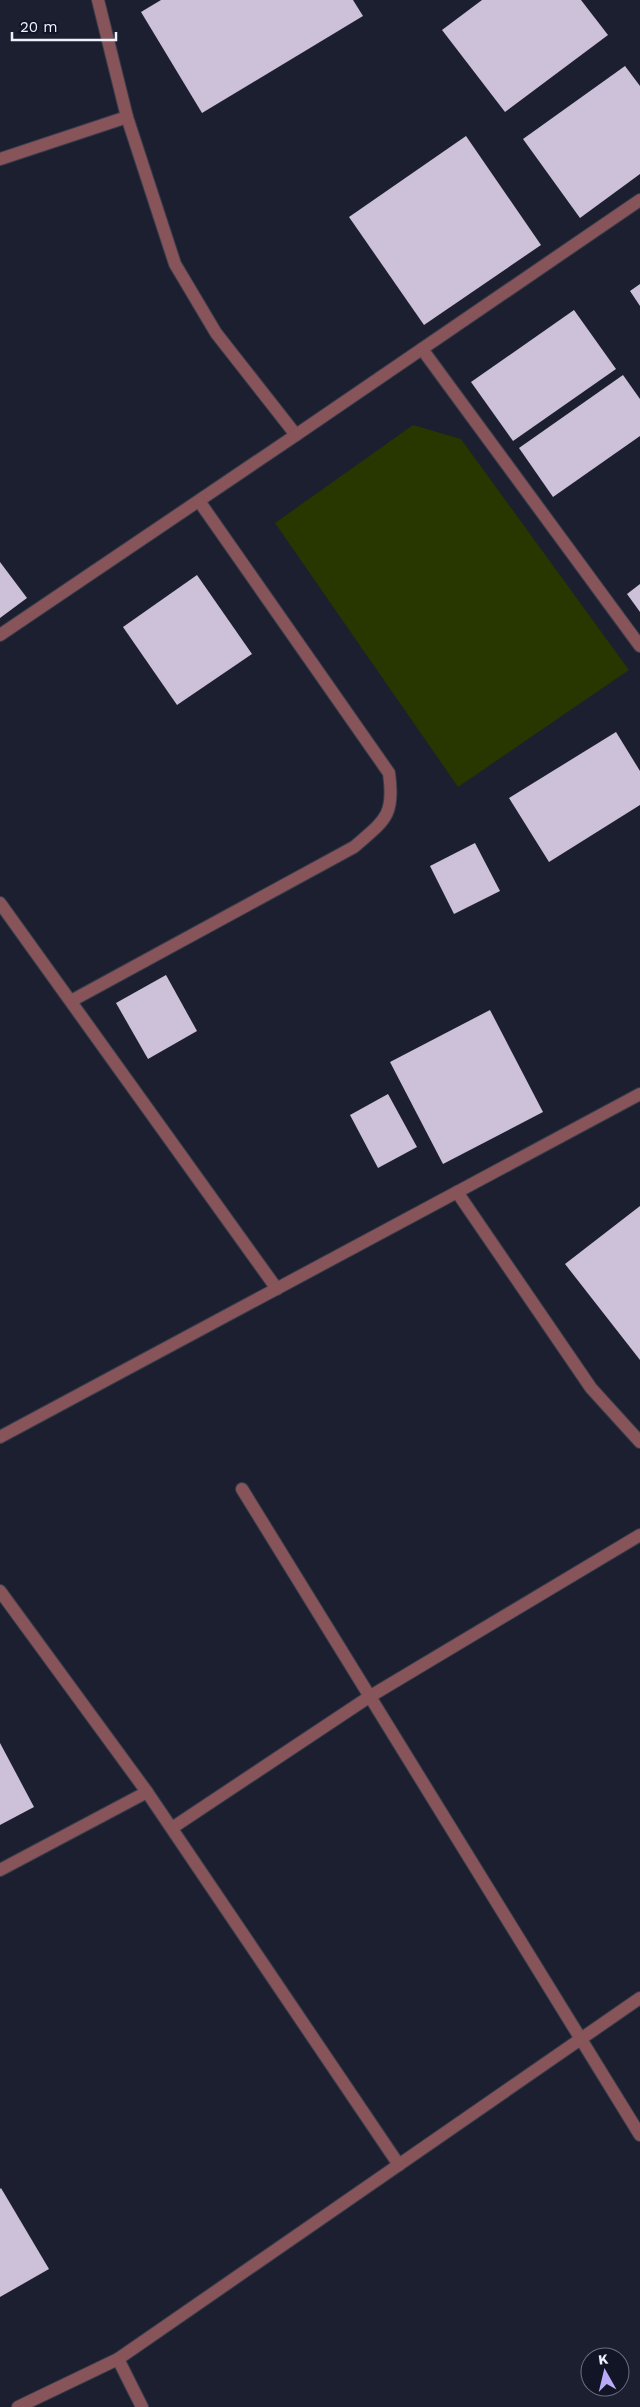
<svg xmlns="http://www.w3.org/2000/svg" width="640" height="2407" font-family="'Work Sans',sans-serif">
	<rect width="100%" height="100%" fill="#1b1f2f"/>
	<path fill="#283600" d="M 413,425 L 461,439 L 629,670 L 458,787 L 275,523 Z"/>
	<g fill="#ccc1d8">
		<path d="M 161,0 L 353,0 L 363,16 L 202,113 L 141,12 Z"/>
		<path d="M 482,0 L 581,0 L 608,35 L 505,112 L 442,30 Z"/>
		<path d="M 625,66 L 640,86 L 640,174 L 580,218 L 523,139 Z"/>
		<path d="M 466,136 L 541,245 L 424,325 L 349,217 Z"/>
		<path d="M 640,284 L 640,306 L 630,291 Z"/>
		<path d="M 574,310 L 616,369 L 513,441 L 471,382 Z"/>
		<path d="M 623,375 L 640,399 L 640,436 L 553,497 L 519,448 Z"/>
		<path d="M 0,562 L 27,598 L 0,618 Z"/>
		<path d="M 197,575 L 252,654 L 177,705 L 123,627 Z"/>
		<path d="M 640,584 L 640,612 L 627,594 Z"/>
		<path d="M 616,732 L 640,771 L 640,805 L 549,862 L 509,798 Z"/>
		<path d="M 475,843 L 500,891 L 454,914 L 430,866 Z"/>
		<path d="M 166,975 L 197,1031 L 148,1059 L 116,1003 Z"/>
		<path d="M 490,1010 L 543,1112 L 443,1164 L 390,1062 Z"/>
		<path d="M 388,1094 L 417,1147 L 378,1168 L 350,1115 Z"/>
		<path d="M 640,1206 L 640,1360 L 565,1264 Z"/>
		<path d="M 0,1743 L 34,1807 L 0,1825 Z"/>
		<path d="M 1,2188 L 49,2269 L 0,2297 L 0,2189 Z"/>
	</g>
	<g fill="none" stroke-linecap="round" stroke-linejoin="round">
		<defs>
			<g id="minor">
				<path d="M 98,0 L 127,117 L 175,264 L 216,333 L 296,435"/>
				<path d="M 0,159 L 127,117"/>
				<path d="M 422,349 L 640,646"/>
				<path d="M 0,635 L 296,435 L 640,200"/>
				<path d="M 0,903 L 277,1289"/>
				<path d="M 71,1001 L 354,847 C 385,820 395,816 389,773 L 199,501"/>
				<path d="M 457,1192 L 591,1388 L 640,1442"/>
				<path d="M 0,1437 L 640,1094"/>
				<path d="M 242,1489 L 640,2135"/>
				<path d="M 0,1591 L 147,1792 L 399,2165"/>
				<path d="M 172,1828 L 369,1697 L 640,1535"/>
				<path d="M 0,1870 L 147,1792"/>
				<path d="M 118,2359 L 142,2407"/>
				<path d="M 18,2407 L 118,2359 L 640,1998"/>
			</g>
		</defs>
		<use href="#minor" stroke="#393d4c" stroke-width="14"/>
		<use href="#minor" stroke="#865459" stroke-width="12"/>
	</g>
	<g transform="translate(605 2372) rotate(352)"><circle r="24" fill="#121525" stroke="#6a6d7c"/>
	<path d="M0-4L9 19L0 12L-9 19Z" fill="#b9abf7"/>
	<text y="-8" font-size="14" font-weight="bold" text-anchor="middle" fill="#eff2fe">K</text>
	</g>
	<path d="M12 32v8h104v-8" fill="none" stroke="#eff2fe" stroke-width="2.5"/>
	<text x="20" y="32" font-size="15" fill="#eff2fe" stroke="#121525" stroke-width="4" paint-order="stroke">20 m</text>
</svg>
